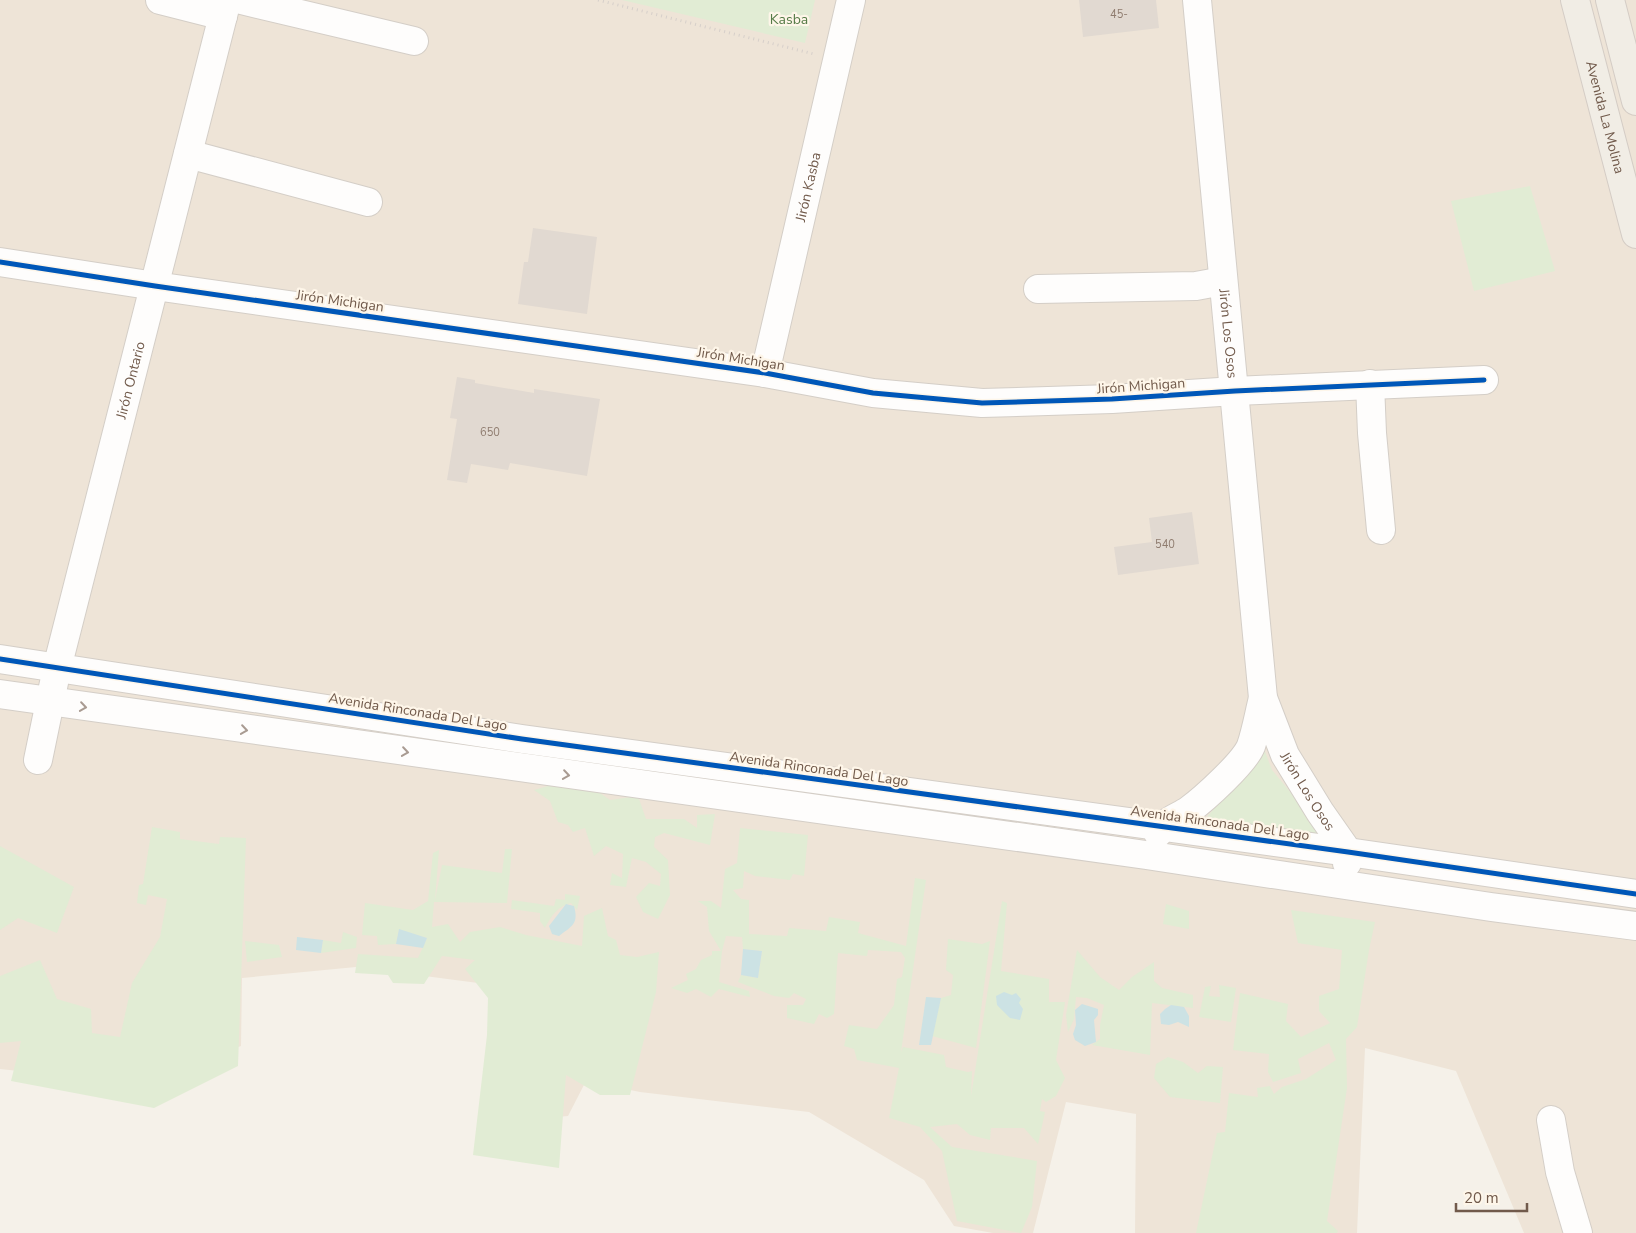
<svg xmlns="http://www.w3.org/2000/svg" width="1636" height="1233" font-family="'Nunito Sans',sans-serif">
	<rect width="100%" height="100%" fill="#f5f1e9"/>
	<path fill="#eee4d7" d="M 0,0 L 1636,0 L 1636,1233 L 1524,1233 L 1456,1071 L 1365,1048 L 1357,1233 L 1135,1233 L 1136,1114 L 1066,1102 L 1033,1233 L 993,1233 L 954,1226 L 924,1180 L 809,1112 L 640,1092 L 586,1081 L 568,1116 L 489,1123 L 501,986 L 356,967 L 242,978 L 241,1046 L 139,1084 L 0,1069 Z"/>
	<g fill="#e1ecd4">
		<path d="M 622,0 L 815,0 L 805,43 Z"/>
		<path d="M 1530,186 L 1555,271 L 1474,291 L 1451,201 Z"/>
		<path d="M 1264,749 L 1272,770 L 1330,840 L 1202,823 Z"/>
		<path d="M 548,786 L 594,789 L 610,800 L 638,796 L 646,819 L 684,819 L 697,828 L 697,815 L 715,814 L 710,845 L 664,833 L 655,837 L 654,847 L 668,860 L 670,895 L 658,919 L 643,912 L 636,897 L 649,883 L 660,886 L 661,874 L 646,862 L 632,858 L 626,887 L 610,885 L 612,873 L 622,878 L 623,854 L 606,846 L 594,856 L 585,828 L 573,832 L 568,825 L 558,822 L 550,801 L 534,790 Z"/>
		<path d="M 152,827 L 180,832 L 180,839 L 219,844 L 220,837 L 246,838 L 238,1066 L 154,1108 L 11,1081 L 21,1041 L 0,1043 L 0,976 L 40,960 L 57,999 L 91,1009 L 92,1033 L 120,1037 L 132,983 L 160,937 L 167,899 L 148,895 L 146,905 L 137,903 L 139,885 L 143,884 Z"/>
		<path d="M 740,828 L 808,835 L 804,876 L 793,874 L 790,880 L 755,876 L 744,871 L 743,888 L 733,890 L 741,899 L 749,900 L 749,934 L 787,936 L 789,928 L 826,931 L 829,917 L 860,922 L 858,933 L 906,946 L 915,878 L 926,880 L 901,1052 L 903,1047 L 944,1055 L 946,1067 L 968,1072 L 972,1071 L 971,1096 L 1002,901 L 1007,903 L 1001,971 L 1049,979 L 1049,1002 L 1065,1002 L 1056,1060 L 1065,1078 L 1056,1096 L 1046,1102 L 1042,1099 L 1040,1111 L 1045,1112 L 1038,1144 L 1024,1128 L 991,1128 L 990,1140 L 970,1135 L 957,1124 L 930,1127 L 952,1147 L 1037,1161 L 1032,1207 L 1021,1233 L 957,1221 L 942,1151 L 920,1127 L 889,1118 L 899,1068 L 857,1060 L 854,1049 L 844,1046 L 849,1025 L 877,1029 L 894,1005 L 897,979 L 902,977 L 905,958 L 901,952 L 868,950 L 867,956 L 838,953 C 836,974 836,993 834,1014 L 827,1018 L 819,1014 L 814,1024 L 787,1018 L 787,1005 L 803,1005 L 806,999 L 794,993 L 789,998 L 774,996 L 738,982 L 741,975 L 758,978 L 762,951 L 743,949 L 742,937 L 726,936 L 722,951 L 719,982 L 749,991 L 750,997 L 719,989 L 711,997 L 696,989 L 687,993 L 671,988 L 688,980 L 686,974 L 696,969 L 701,960 L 712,955 L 712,951 L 721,951 L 709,931 L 707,907 L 698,901 L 711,901 L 721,908 L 725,869 L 737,863 Z"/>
		<path d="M 0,846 L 74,887 L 57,933 L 18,918 L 0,930 Z"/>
		<path d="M 505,849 L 512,849 L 507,903 L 434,902 L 432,927 L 448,924 L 460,942 L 470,932 L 500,927 L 526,935 L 582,946 L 584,916 L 602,908 L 608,936 L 616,940 L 620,955 L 637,957 L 659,952 L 656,992 L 630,1095 L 600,1095 L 566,1075 L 559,1168 L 473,1155 L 487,1035 L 488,998 L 465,969 L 475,960 L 442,956 L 424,984 L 393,983 L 388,975 L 355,973 L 358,954 L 418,958 L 427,938 L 399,930 L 396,944 L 378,945 L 377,936 L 362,935 L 365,903 L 413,910 L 428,901 L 433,853 L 439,850 L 435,900 L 442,865 L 502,873 Z"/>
		<path d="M 565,894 L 580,896 L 577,910 L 571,903 C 558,906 551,916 545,928 L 540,921 L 540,913 L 511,909 L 512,900 L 554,906 L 556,899 L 565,900 Z"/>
		<path d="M 1166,904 L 1189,911 L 1189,929 L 1163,924 Z"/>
		<path d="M 1291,910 L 1375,922 L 1369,950 L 1357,1027 L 1346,1039 L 1347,1088 L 1327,1221 L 1338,1231 L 1337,1233 L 1196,1233 L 1217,1133 L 1225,1132 L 1229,1093 L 1258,1097 L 1257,1088 L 1270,1086 L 1274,1094 L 1282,1087 L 1306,1079 L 1336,1060 L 1329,1043 L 1298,1059 L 1301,1073 L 1273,1082 L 1268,1072 L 1269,1054 L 1233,1050 L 1240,993 L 1288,1004 L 1286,1021 L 1301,1037 L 1330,1023 L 1319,1011 L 1319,996 L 1339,989 L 1342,950 L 1298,943 Z"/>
		<path d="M 343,932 L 357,937 L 356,948 L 321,953 L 323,940 L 341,943 Z"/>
		<path d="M 948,939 L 982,944 L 990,941 L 976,1048 L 932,1036 L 941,998 L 951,995 L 953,975 L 946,970 Z"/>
		<path d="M 245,941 L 279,945 L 282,957 L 247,962 Z"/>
		<path d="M 1077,950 L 1100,977 L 1119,990 L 1132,977 L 1154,962 L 1154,981 L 1162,988 L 1193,995 L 1193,1008 L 1152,1003 L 1150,1055 L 1092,1045 L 1100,1039 L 1100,1025 L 1104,1005 L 1087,998 L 1076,997 L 1074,1019 L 1068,1032 L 1066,1015 Z"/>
		<path d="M 1219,985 L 1236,988 L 1231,1022 L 1199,1017 L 1205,987 L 1211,986 L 1209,996 L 1220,997 Z"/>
		<path d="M 1168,1057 L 1183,1062 L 1198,1073 L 1207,1066 L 1223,1067 L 1220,1103 L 1170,1097 L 1154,1078 L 1156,1064 Z"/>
	</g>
	<g fill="#cce2e4">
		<path d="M 566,904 L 574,906 C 579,924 572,926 559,936 L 552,934 L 549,926 Z"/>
		<path d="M 399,929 L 427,938 L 423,948 L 396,944 Z"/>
		<path d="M 297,937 L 323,940 L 321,953 L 296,950 Z"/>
		<path d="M 743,949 L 762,951 L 758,978 L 741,975 Z"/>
		<path d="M 1004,992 L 1012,995 L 1016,993 L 1021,999 L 1019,1003 L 1023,1009 L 1020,1020 L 1010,1018 L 997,1005 L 996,996 Z"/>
		<path d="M 926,997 L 941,998 L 931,1045 L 919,1045 Z"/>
		<path d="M 1082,1004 L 1098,1009 L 1098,1015 L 1094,1020 L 1096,1042 L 1085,1046 L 1075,1040 L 1073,1034 L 1076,1025 L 1075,1010 Z"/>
		<path d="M 1171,1005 L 1184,1007 L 1189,1016 L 1189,1027 L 1178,1022 L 1169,1025 L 1161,1024 L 1160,1014 L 1165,1009 Z"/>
	</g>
	<g fill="#e1d9d1">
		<path d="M 1079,0 L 1156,0 L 1159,28 L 1083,37 Z"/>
		<path d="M 533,228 L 597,237 L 587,314 L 518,304 L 524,262 L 528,262 Z"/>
		<path d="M 457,377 L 475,380 L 475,383 L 534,393 L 534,389 L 600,399 L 587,476 L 510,463 L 508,470 L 471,464 L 467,483 L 447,480 L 457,419 L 450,418 Z"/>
		<path d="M 1192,512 L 1199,564 L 1118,575 L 1114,547 L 1152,542 L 1149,518 Z"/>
	</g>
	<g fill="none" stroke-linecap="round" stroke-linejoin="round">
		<defs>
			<g id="minor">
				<path d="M 160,0 L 223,16"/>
				<path d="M 241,0 L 414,41"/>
				<path id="s1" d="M 1197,0 L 1263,698 L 1285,755 L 1320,812 L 1348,852 L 1347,863"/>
				<path d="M 188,154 L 368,202"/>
				<path d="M 0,262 L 155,286 L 765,373 L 873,393 L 982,403 L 1112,399 L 1235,391 L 1484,380"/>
				<path d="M 1038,289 L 1196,286 L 1223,281"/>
				<path id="s2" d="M 765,373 L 851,0"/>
				<path d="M 1370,384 L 1372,433 L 1381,530"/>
				<path d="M 0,659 L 522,739 L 1348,852 L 1636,894"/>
				<path d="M 0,694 L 1146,855 L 1491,907 L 1636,926"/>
				<path id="s3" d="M 38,760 L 57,668 L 227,0"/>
				<path d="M 1158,833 C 1164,821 1179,817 1189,810 C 1204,799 1244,763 1251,746 C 1256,731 1259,714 1263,698"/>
				<path d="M 1551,1120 L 1560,1172 L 1578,1233"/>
			</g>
			<g id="major">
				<path id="s4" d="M 1575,0 L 1636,234"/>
				<path d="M 1610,0 L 1636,101"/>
			</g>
		</defs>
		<use href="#minor" stroke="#d4cec7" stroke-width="30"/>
		<use href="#major" stroke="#d4ccc5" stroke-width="30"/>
		<path stroke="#d6cfca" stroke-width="3" stroke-dasharray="1 4" stroke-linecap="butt" d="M 598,0 L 814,54"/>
		<use href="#minor" stroke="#fefdfc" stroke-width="28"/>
		<use href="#major" stroke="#f1ede5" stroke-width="28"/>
		<defs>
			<g id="cycleway">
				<path d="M 0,262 L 155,286 L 765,373 L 873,393 L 982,403 L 1112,399 L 1235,391 L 1484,380"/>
				<path d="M 0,659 L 522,739 L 1348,852 L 1636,894"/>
			</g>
		</defs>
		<use href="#cycleway" stroke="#fef6e9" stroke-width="8"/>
		<use href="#cycleway" stroke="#0057b8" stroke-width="5"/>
	</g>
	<defs><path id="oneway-chevron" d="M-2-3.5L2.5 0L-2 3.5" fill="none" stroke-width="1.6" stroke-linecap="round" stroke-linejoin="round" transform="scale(1.25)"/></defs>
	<g stroke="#a99b92">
		<use href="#oneway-chevron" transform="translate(83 707) rotate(8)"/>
		<use href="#oneway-chevron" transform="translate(244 730) rotate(8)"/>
		<use href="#oneway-chevron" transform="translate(405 752) rotate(8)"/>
		<use href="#oneway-chevron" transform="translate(566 775) rotate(8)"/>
	</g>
	<g text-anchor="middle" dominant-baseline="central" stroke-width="4.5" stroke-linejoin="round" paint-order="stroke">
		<g font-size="11" fill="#8f7c6f">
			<text x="1119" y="14">45-</text>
			<text x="490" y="432">650</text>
			<text x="1165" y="544">540</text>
		</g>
		<g font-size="14" fill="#557b47" stroke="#fef6e9">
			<text x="789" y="19">Kasba</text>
		</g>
		<g font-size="14" fill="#715a4b" stroke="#fef6e9">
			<text stroke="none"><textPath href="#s4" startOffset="121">Avenida La Molina</textPath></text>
			<text stroke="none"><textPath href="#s2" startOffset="191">Jirón Kasba</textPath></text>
			<text transform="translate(340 301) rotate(8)">Jirón Michigan</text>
			<text stroke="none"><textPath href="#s1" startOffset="335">Jirón Los Osos</textPath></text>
			<text transform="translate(741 359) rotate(9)">Jirón Michigan</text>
			<text stroke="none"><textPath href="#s3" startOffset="391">Jirón Ontario</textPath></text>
			<text transform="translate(1141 386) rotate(-4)">Jirón Michigan</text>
			<text transform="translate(418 712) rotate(9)">Avenida Rinconada Del Lago</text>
			<text transform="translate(819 769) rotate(8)">Avenida Rinconada Del Lago</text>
			<text stroke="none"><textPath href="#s1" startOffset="805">Jirón Los Osos</textPath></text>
			<text transform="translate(1220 823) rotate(8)">Avenida Rinconada Del Lago</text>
		</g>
	</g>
	<path d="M1456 1203v8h71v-8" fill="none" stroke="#715a4b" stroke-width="2.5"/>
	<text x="1464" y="1203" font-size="15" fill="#715a4b" stroke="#fef6e9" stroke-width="4" paint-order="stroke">20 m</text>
</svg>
